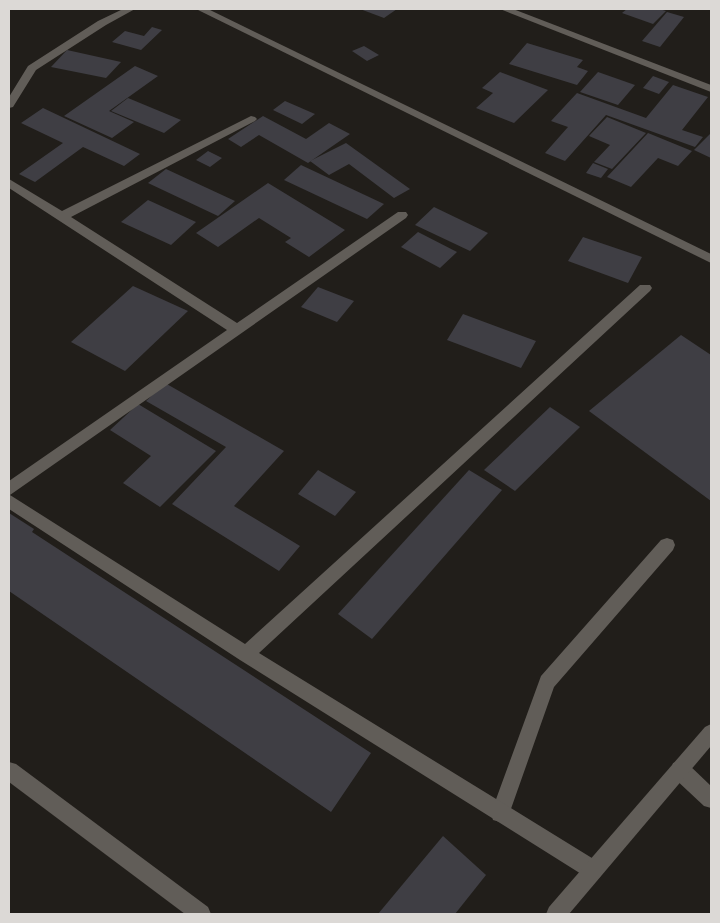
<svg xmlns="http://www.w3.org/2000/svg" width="720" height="923" font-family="Bitter,serif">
	<rect width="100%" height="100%" fill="#211e1a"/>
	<g fill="#3f3e44">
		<path d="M 360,9 L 397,9 L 384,18 Z"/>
		<path d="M 627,9 L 659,9 L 666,11 L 653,24 L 622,13 Z"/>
		<path d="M 667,12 L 684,17 L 660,47 L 642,41 Z"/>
		<path d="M 152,27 L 162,30 L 141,50 L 112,42 L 125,31 L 144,36 Z"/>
		<path d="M 527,43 L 583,60 L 577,67 L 588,71 L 577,85 L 509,64 Z"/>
		<path d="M 364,46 L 379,55 L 367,61 L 352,51 Z"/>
		<path d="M 67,50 L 121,62 L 106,78 L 51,67 Z"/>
		<path d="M 135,66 L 158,76 L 109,111 L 134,122 L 112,138 L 64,116 Z"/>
		<path d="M 500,72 L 548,90 L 514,123 L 476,108 L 493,93 L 482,88 Z"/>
		<path d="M 598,72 L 635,85 L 618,105 L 580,92 Z"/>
		<path d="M 653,76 L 669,82 L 659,94 L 643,88 Z"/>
		<path d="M 673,85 L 708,97 L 682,130 L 703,137 L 695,147 L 606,115 L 565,161 L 545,153 L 568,127 L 551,121 L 577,93 L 646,118 Z"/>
		<path d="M 128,98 L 181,120 L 164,133 L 111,111 Z"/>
		<path d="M 285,101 L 315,114 L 302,124 L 273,110 Z"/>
		<path d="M 43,108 L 140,154 L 124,166 L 83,147 L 35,182 L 19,174 L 63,143 L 21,123 Z"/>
		<path d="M 263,116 L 306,139 L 329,123 L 350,134 L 308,163 L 259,135 L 241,147 L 228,139 Z"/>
		<path d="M 607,117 L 646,133 L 612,169 L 594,162 L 610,145 L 589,136 Z"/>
		<path d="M 648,133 L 692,151 L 678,166 L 658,158 L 631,187 L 607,177 Z"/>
		<path d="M 711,133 L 711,158 L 694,150 Z"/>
		<path d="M 346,143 L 410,189 L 394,198 L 349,164 L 329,175 L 310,161 Z"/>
		<path d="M 208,151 L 222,158 L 210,167 L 196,160 Z"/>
		<path d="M 593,163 L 608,169 L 601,178 L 586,173 Z"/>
		<path d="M 301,165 L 384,204 L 367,219 L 284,180 Z"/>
		<path d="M 166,169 L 235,201 L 218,216 L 148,183 Z"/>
		<path d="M 268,183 L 345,230 L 309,257 L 285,242 L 291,238 L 259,218 L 218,247 L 196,233 Z"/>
		<path d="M 148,200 L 196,222 L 171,245 L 121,222 Z"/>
		<path d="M 434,207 L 488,233 L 470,251 L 415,225 Z"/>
		<path d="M 418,232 L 457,252 L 440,268 L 401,247 Z"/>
		<path d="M 583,237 L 642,257 L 628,283 L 568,261 Z"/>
		<path d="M 133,286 L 188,311 L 125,371 L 71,342 Z"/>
		<path d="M 318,287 L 354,301 L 337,322 L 301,307 Z"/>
		<path d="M 463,314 L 536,341 L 521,368 L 447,340 Z"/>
		<path d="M 681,335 L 711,355 L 711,501 L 589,411 Z"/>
		<path d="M 165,383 L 284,451 L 234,506 L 300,546 L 279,571 L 172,504 L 226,447 L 146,401 Z"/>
		<path d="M 138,404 L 216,451 L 160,507 L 123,483 L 151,456 L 110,430 Z"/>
		<path d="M 550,407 L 580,427 L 515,491 L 484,470 Z"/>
		<path d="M 318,470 L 356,492 L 335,516 L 298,494 Z"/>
		<path d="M 469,470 L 502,490 L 372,639 L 338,614 Z"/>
		<path d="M 9,513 L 34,529 L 32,532 L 371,753 L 331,812 L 9,591 Z"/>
		<path d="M 443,836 L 486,875 L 455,914 L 378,914 Z"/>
	</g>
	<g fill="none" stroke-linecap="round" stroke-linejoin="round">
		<path fill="#615d58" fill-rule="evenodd" d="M 667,538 L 673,540 L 675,545 L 673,550 L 554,687 L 507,820 L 500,822 L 493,820 L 491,813 L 541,676 L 661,540 Z"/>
		<g fill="#615d58" fill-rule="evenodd">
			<path d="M 123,9 L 135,9 L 106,25 L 36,70 L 13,107 L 9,108 L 9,97 L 28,66 L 98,21 Z"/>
			<path d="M 196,9 L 208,9 L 711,254 L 711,263 Z"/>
			<path d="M 500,9 L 513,9 L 711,85 L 711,92 Z"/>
			<path d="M 251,116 L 255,117 L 257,119 L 255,121 L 71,217 L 237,323 L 398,212 L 406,212 L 408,215 L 406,218 L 10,495 L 245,644 L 640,285 L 650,285 L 652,288 L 650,291 L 259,653 L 600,863 L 603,870 L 600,877 L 593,880 L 586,877 L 240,660 L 9,509 L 9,481 L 227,330 L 9,188 L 9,179 L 62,211 Z"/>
			<path d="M 680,761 L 687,763 L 711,786 L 711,808 L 704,806 L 673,777 L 671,770 L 673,763 Z"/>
			<path d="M 9,762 L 16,764 L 208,907 L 211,914 L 185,914 L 9,782 Z"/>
		</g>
		<path fill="#615d58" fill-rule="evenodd" d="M 711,724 L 711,746 L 569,914 L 546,914 L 549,907 L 705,727 Z"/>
	</g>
	<rect width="720" height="923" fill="none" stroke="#dcd9d6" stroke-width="20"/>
</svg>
